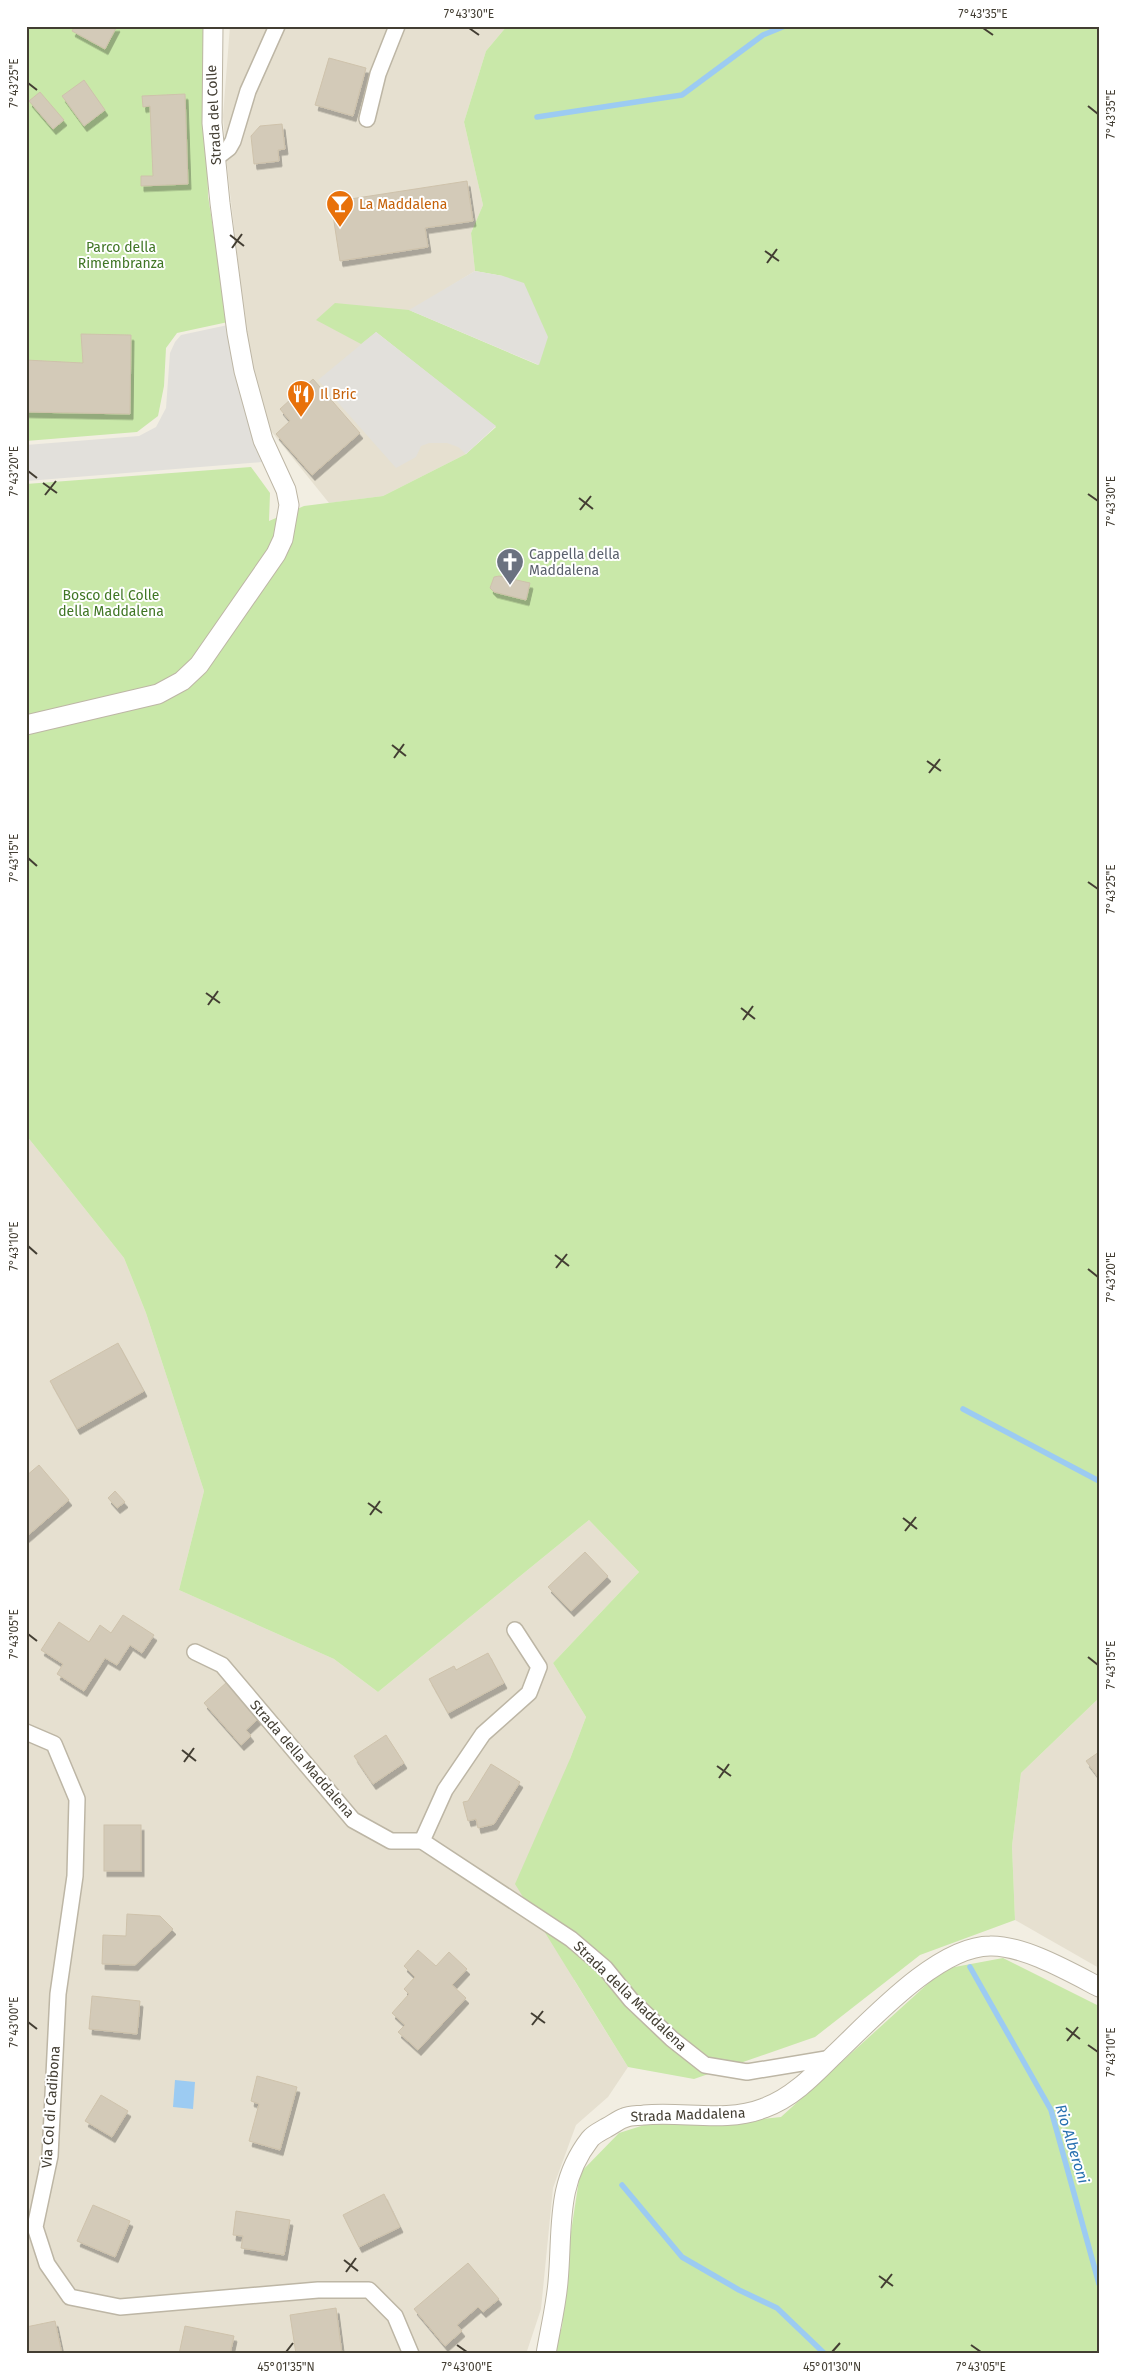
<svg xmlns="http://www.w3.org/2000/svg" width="1125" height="2380" font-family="'Fira Sans',sans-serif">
	<defs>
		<filter id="shadow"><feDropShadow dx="3" dy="5.5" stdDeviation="0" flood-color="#0004"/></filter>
	</defs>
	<rect width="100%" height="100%" fill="#f2eee2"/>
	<g fill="#e6e0d0">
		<path d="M 230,26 L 507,26 L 486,51 L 464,122 L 483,205 L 471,233 L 475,271 L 376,332 L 466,454 L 383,496 L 329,503 L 271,431 L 248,351 L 227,166 L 223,116 Z"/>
		<path d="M 26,1135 L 124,1258 L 146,1313 L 204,1491 L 179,1590 L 334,1659 L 378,1692 L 589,1520 L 639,1572 L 553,1663 L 586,1717 L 570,1759 L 574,1980 L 628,2067 L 608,2097 L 576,2125 L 553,2188 L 541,2309 L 526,2354 L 26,2354 Z"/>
		<path d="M 1099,1698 L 1099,1968 L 1015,1920 L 1012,1846 L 1021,1773 Z"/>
	</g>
	<g fill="#c9e8a9">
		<path d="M 26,26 L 204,26 L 208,196 L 228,322 L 177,333 L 166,348 L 164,386 L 158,416 L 137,432 L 26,441 Z"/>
		<path d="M 507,26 L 1099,26 L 1099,1698 L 1021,1773 L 1012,1846 L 1015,1920 L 920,1955 L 815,2037 L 694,2079 L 628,2067 L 515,1884 L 570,1759 L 586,1717 L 553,1663 L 639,1572 L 589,1520 L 378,1692 L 334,1659 L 179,1590 L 204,1491 L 146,1313 L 124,1258 L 26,1135 L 26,484 L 251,467 L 270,493 L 269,521 L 304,506 L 383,496 L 466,454 L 496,427 L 376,332 L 361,344 L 316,320 L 335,303 L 409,310 L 538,365 L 503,276 L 475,271 L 471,233 L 483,205 L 464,122 L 486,51 Z"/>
		<path d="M 1003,1958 L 1099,2006 L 1099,2354 L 552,2354 L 562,2327 L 569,2245 L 580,2173 L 619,2133 L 657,2121 L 724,2123 L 781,2117 L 944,1969 Z"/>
	</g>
	<g fill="#e2e0db">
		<path d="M 475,271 L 503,276 L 524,283 L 548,337 L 539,365 L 409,310 Z"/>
		<path d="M 228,325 L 241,397 L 262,462 L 27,481 L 26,445 L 139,436 L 156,427 L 166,408 L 170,353 L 175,342 L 181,335 Z"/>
		<path d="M 376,332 L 496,426 L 466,454 L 458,447 L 447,443 L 429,443 L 421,446 L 416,457 L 396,468 L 318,380 Z"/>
	</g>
	<path fill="#9ccbf2" d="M 175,2080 L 195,2082 L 193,2109 L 173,2107 Z"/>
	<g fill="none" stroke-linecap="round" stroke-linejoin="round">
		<g stroke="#9ccbf2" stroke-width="5.5">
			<path d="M 537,117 L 682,95 L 763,35 L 785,26"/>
			<path d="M 963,1409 L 1099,1481"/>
			<path d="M 970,1967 L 1051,2110 L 1099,2284"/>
			<path d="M 622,2185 L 682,2257 L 739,2290 L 777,2308 L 825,2354"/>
		</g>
	</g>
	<g fill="#d3cab8" stroke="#cec2ab" filter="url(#shadow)">
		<path d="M 75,26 L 117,26 L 105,49 L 72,31 Z"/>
		<path d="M 329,58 L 366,68 L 353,116 L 315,105 Z"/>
		<path d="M 84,80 L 105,110 L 84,126 L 62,96 Z"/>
		<path d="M 40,92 L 64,120 L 53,129 L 29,101 Z"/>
		<path d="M 185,94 L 188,184 L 141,186 L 141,176 L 153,176 L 150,106 L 143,107 L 142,96 Z"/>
		<path d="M 282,124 L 285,149 L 278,150 L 279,161 L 254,164 L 251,136 L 260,126 Z"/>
		<path d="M 467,181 L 473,221 L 425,228 L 428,247 L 340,261 L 331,202 Z"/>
		<path d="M 81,334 L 131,335 L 130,414 L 26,412 L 26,360 L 83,363 Z"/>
		<path d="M 313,379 L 360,433 L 312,475 L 276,434 L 290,421 L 280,409 Z"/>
		<path d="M 499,576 L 530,583 L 526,600 L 494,592 L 490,588 L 494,577 Z"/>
		<path d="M 118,1343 L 144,1391 L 77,1429 L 50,1381 Z"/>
		<path d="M 39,1465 L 69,1500 L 26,1537 L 26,1476 Z"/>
		<path d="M 115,1491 L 125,1502 L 117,1508 L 108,1498 Z"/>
		<path d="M 585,1552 L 608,1576 L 571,1611 L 548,1587 Z"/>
		<path d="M 123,1615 L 154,1635 L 142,1653 L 130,1645 L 117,1665 L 105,1658 L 84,1691 L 57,1674 L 63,1664 L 41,1650 L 59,1622 L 89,1642 L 100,1625 L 111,1633 Z"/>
		<path d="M 488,1653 L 504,1683 L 448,1713 L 429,1679 L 454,1666 L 456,1670 Z"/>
		<path d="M 228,1681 L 260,1717 L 246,1730 L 251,1736 L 241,1745 L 204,1703 Z"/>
		<path d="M 386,1735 L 404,1763 L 373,1784 L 354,1756 Z"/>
		<path d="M 1099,1752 L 1099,1778 L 1086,1761 Z"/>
		<path d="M 491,1764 L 520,1782 L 494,1824 L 478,1828 L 476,1819 L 468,1821 L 463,1802 L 468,1801 Z"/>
		<rect x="104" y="1825" width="37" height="46"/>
		<path d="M 127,1914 L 160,1916 L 173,1929 L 135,1965 L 102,1964 L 103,1935 L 126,1936 Z"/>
		<path d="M 418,1950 L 436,1966 L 449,1952 L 467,1969 L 452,1985 L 466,1998 L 418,2050 L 398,2032 L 405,2025 L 392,2013 L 409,1994 L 404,1989 L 415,1977 L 404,1966 Z"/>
		<path d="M 92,1996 L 140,2001 L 137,2034 L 89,2029 Z"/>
		<path d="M 257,2076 L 297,2087 L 280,2150 L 249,2141 L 259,2104 L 251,2101 Z"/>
		<path d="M 101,2095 L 128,2111 L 112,2137 L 85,2121 Z"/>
		<path d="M 384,2194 L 400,2227 L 359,2247 L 343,2215 Z"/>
		<path d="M 93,2205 L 130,2221 L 115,2257 L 77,2241 Z"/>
		<path d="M 236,2211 L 290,2220 L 284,2255 L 241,2248 L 243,2236 L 233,2235 Z"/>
		<path d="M 468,2263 L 499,2299 L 483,2312 L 478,2307 L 457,2325 L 462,2331 L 445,2346 L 414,2309 Z"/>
		<path d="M 336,2308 L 342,2354 L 296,2354 L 290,2315 Z"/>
		<path d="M 55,2321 L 62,2354 L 26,2354 L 26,2327 Z"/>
		<path d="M 185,2326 L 234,2336 L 230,2354 L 179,2354 Z"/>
	</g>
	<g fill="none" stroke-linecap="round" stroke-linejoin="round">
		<defs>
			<g id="minor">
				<path d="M 367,119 L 378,74 L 397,26"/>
				<path d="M 216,158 L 229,148 L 233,141 L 248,91 L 277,26"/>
				<path d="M 515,1630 L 539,1667 L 529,1693 L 483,1734 L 445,1790 L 422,1841 L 571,1939 L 605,1968 L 631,2000 L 672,2039 L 705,2065 L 747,2072 L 832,2058"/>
				<path d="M 195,1652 L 222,1665 L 353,1820 L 391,1841 L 422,1841"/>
				<path d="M 26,1732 L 54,1744 L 77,1799 L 75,1876 L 58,1994 L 50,2156 L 35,2227 L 47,2264 L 70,2297 L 120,2307 L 318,2290 L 369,2290 L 395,2316 L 411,2354"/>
			</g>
			<g id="tertiary">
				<path d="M 26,725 L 158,694 L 182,681 L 199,665 L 276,554 L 283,539 L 289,505 L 286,490 L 263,440 L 244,371 L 237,333 L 220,203 L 212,123 L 213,26"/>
				<path d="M 546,2354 C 550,2330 556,2306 558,2282 C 563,2229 555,2184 590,2139 C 594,2134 601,2131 606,2128 C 612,2125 618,2120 624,2118 C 630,2115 638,2116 644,2115 C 683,2111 726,2123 764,2108 C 792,2098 813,2076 834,2055 C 871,2020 938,1946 990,1946 C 1023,1945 1070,1972 1099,1987"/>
			</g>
		</defs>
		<use href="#minor" stroke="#bdb6a5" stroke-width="18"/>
		<use href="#tertiary" stroke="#bdb6a5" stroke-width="21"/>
		<use href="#minor" stroke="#fff" stroke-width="15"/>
		<use href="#tertiary" stroke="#fff" stroke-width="19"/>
	</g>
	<path fill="none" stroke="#433e33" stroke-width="2" d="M 469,28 L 479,35M 983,28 L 993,35M 28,83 L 37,90M 1088,106 L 1098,114M 230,235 L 244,246M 232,248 L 242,234M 765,251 L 779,261M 767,263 L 777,249M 28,471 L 37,478M 43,483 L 57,493M 1088,494 L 1098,501M 45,495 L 56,481M 579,498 L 593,509M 580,510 L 591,496M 392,745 L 406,756M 394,758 L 404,744M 927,761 L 941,771M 929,773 L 940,759M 28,858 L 37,866M 1088,882 L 1098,889M 206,993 L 220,1003M 208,1005 L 218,991M 741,1008 L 755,1019M 743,1020 L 753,1006M 28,1246 L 37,1254M 555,1255 L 569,1266M 556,1268 L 567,1254M 1088,1269 L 1098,1277M 368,1503 L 382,1513M 370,1515 L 380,1501M 903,1518 L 917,1529M 905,1531 L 916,1517M 28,1634 L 37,1641M 1088,1657 L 1098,1665M 182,1750 L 196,1761M 184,1762 L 194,1748M 717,1766 L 731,1776M 719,1778 L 729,1764M 531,2013 L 545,2023M 28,2022 L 37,2029M 532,2025 L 543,2011M 1066,2028 L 1080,2039M 1067,2041 L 1078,2027M 1088,2045 L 1098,2052M 344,2260 L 358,2271M 346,2272 L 356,2258M 879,2276 L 893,2286M 881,2288 L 892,2274M 457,2345 L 467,2352M 971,2345 L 981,2352M 286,2352 L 293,2343M 832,2352 L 840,2343"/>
	<defs>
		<symbol id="bar-pin" viewBox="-11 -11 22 30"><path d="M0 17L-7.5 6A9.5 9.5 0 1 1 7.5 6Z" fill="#e8710a" stroke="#fff"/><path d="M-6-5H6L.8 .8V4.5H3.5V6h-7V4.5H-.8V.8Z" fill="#fff"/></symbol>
		<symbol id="restaurant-pin" viewBox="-11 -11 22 30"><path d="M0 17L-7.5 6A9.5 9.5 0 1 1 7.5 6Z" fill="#e8710a" stroke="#fff"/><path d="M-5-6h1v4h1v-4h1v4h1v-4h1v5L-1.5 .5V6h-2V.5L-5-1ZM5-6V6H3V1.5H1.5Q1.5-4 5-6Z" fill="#fff"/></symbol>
		<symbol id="church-pin" viewBox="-11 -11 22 30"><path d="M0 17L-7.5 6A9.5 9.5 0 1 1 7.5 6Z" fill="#6b7280" stroke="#fff"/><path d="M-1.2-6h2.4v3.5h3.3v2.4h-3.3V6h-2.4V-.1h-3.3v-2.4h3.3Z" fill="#fff"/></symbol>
	</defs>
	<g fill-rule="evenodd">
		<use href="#bar-pin" x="324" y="188" width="32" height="43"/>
		<use href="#restaurant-pin" x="285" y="378" width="32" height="43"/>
		<use href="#church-pin" x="494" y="546" width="32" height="43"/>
	</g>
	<g text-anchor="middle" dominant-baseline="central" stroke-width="4" stroke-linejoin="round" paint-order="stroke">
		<g font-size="14" fill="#433e33" stroke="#fff">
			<text transform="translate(214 115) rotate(-93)">Strada del Colle</text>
			<text transform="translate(302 1759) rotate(49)">Strada della Maddalena</text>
			<text transform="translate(630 1996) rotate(44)">Strada della Maddalena</text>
			<text transform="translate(51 2107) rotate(-86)">Via Col di Cadibona</text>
			<text transform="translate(688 2115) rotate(-2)">Strada Maddalena</text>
		</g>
		<g font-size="14" fill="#c56008" stroke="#fff" text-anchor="start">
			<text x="359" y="204">La Maddalena</text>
			<text x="320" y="394">Il Bric</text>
		</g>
		<g font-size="14" fill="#407625" stroke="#fff">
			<text x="121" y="247">Parco della<tspan x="121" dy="16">Rimembranza</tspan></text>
			<text x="111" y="595">Bosco del Colle<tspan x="111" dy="16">della Maddalena</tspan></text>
		</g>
		<g font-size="14" fill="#5b616d" stroke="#fff" text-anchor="start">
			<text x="529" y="554">Cappella della<tspan x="529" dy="16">Maddalena</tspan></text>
		</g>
		<g font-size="15" font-style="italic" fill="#2a72b1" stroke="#fff">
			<text transform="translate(1072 2144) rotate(73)">Rio Alberoni</text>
		</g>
	</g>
	<rect width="1125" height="2380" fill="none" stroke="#ffffff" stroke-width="55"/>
	<rect x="28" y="28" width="1070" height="2324" fill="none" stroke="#433e33" stroke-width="2"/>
	<g font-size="12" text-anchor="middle" fill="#433e33">
		<text x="469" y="18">7°43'30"E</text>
		<text x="983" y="18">7°43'35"E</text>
		<text transform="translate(14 83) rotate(-90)" y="4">7°43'25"E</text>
		<text transform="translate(1111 114) rotate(-90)" y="4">7°43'35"E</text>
		<text transform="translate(14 471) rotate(-90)" y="4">7°43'20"E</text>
		<text transform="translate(1111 501) rotate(-90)" y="4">7°43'30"E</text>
		<text transform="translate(14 858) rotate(-90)" y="4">7°43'15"E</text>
		<text transform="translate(1111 889) rotate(-90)" y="4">7°43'25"E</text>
		<text transform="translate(14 1246) rotate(-90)" y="4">7°43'10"E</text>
		<text transform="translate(1111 1277) rotate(-90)" y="4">7°43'20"E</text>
		<text transform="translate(14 1634) rotate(-90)" y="4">7°43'05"E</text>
		<text transform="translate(1111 1665) rotate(-90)" y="4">7°43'15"E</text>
		<text transform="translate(14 2022) rotate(-90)" y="4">7°43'00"E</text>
		<text transform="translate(1111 2052) rotate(-90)" y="4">7°43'10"E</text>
		<text x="286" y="2371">45°01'35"N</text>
		<text x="467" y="2371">7°43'00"E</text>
		<text x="832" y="2371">45°01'30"N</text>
		<text x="981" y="2371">7°43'05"E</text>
	</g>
</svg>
